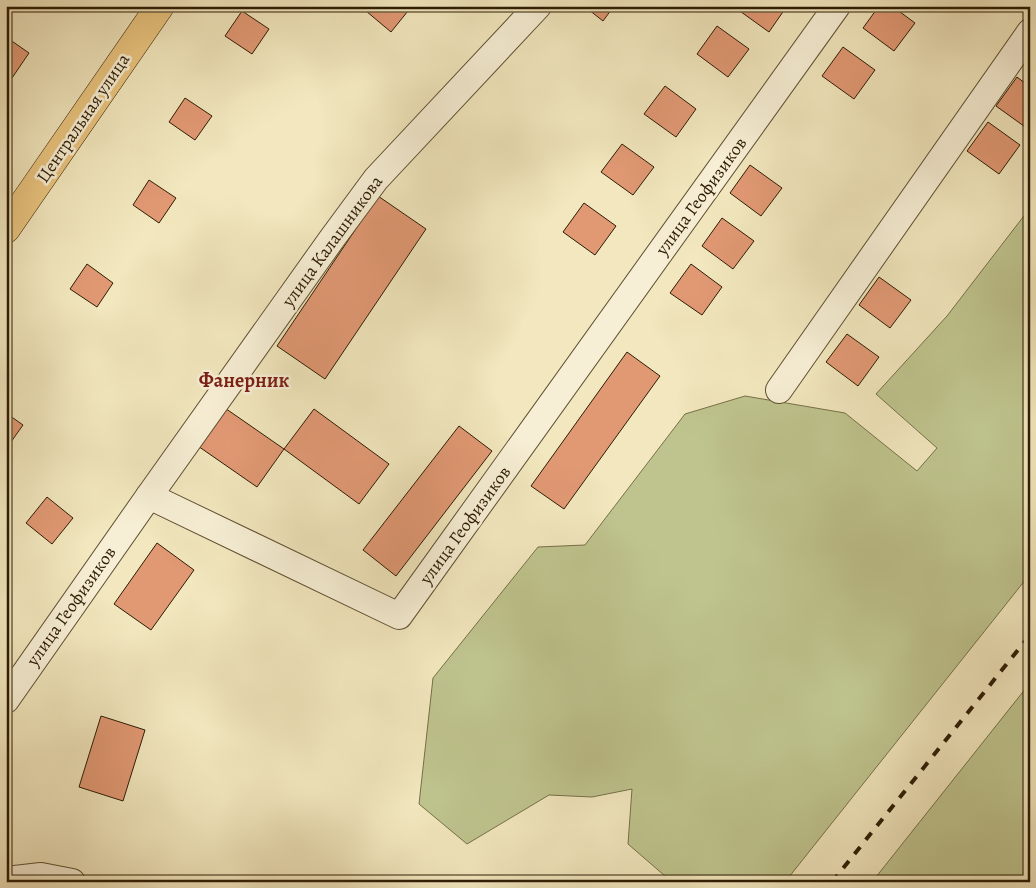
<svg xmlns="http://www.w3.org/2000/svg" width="1036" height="888" font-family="Alegreya,serif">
	<rect width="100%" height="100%" fill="#f2e7be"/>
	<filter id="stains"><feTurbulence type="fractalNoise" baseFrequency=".004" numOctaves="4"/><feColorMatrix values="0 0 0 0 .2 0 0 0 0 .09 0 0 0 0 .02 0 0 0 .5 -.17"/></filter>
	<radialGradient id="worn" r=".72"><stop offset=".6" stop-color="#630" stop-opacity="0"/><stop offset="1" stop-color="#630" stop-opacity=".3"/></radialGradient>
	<g fill="#bfc48e" stroke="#767049">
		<path d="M 1030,208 L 1030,574 L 785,882 L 666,882 L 665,876 L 628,844 L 632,789 L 592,797 L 549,795 L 467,844 L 419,804 L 433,678 L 538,547 L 585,545 L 685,414 L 745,396 L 845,413 L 917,471 L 937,448 L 876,394 L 947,316 Z"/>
		<path d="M 1030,683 L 1030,882 L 872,882 Z"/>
	</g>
	<g fill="#e19974" stroke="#2d1c04">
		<path d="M 370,6 L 412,6 L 391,32 L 366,11 Z"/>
		<path d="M 584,6 L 614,6 L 603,21 Z"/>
		<path d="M 739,6 L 787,6 L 769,32 L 737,9 Z"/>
		<path d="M 879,6 L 892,6 L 915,23 L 894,51 L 863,28 Z"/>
		<path d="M 242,11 L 269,29 L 252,54 L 225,36 Z"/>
		<path d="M 717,26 L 749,49 L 728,77 L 697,54 Z"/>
		<path d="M 6,37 L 29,53 L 12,78 L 6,75 Z"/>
		<path d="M 843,47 L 875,70 L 854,99 L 822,76 Z"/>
		<path d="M 1017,77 L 1030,87 L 1030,127 L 1028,129 L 996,106 Z"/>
		<path d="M 665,86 L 696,109 L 676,137 L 644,114 Z"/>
		<path d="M 185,98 L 212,116 L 195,140 L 169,122 Z"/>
		<path d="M 988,122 L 1020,145 L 999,174 L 967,151 Z"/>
		<path d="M 622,144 L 654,167 L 633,195 L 601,172 Z"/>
		<path d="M 750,165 L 782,188 L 761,216 L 730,193 Z"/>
		<path d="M 149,180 L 176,198 L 159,223 L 133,205 Z"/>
		<path d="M 378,196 L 426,229 L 325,379 L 277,346 Z"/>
		<path d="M 584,203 L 616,226 L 595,255 L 563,232 Z"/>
		<path d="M 722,218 L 754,241 L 733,269 L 702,246 Z"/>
		<path d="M 87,264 L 113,283 L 97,307 L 70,289 Z"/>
		<path d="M 691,264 L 722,287 L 702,315 L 670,293 Z"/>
		<path d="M 879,277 L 911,300 L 890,328 L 859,305 Z"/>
		<path d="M 847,334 L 879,357 L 858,386 L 826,362 Z"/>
		<path d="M 627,352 L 660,376 L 564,509 L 531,486 Z"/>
		<path d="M 222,406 L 284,449 L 257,487 L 195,444 Z"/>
		<path d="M 314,409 L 389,464 L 359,504 L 284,449 Z"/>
		<path d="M 6,413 L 23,425 L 6,449 Z"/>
		<path d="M 459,426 L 492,451 L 396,576 L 363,550 Z"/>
		<path d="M 47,497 L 73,518 L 52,544 L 26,523 Z"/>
		<path d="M 157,543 L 194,570 L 151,630 L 114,604 Z"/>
		<path d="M 101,716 L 145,730 L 123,801 L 79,787 Z"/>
	</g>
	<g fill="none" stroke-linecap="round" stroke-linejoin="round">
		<defs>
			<g id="minor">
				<path d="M 779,390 L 1030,32"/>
				<path d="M 149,496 L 399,616 L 837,6"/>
				<path d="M 6,700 L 149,496 L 331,240 L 376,179 L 538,6"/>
				<path d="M 6,880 L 41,876 L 72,882"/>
			</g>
			<path id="major" d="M 6,229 L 160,6"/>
		</defs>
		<use href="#minor" stroke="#5e4f32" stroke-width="28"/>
		<use href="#major" stroke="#2d1c04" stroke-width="29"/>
		<use href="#minor" stroke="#f7efd5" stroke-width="26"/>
		<use href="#major" stroke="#e9c47f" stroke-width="28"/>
		<path stroke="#2d1c04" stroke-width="4" stroke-dasharray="9 9" stroke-linecap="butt" d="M 832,882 L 1030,635"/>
	</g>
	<g text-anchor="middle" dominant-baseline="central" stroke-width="5" stroke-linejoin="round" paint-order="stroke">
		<g font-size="18" fill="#2d1c04" stroke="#f7efd5">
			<text transform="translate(83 118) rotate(-56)">Центральная улица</text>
			<text transform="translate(701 196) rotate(-54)">улица Геофизиков</text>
			<text transform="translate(332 241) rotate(-54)">улица Калашникова</text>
			<text transform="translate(465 525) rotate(-54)">улица Геофизиков</text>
			<text transform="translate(71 606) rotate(-55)">улица Геофизиков</text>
		</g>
		<g font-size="20" font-weight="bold" fill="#7a1f14" stroke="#f7efd5">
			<text x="244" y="380">Фанерник</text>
		</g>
	</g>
	<rect width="1036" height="888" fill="none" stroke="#f2e7be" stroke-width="25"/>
	<rect x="8" y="8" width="1021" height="873" fill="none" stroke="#2d1c04" stroke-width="2.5"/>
	<rect x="12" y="12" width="1011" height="863" fill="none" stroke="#2d1c04"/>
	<rect width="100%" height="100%" filter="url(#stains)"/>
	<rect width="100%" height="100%" fill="url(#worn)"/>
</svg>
